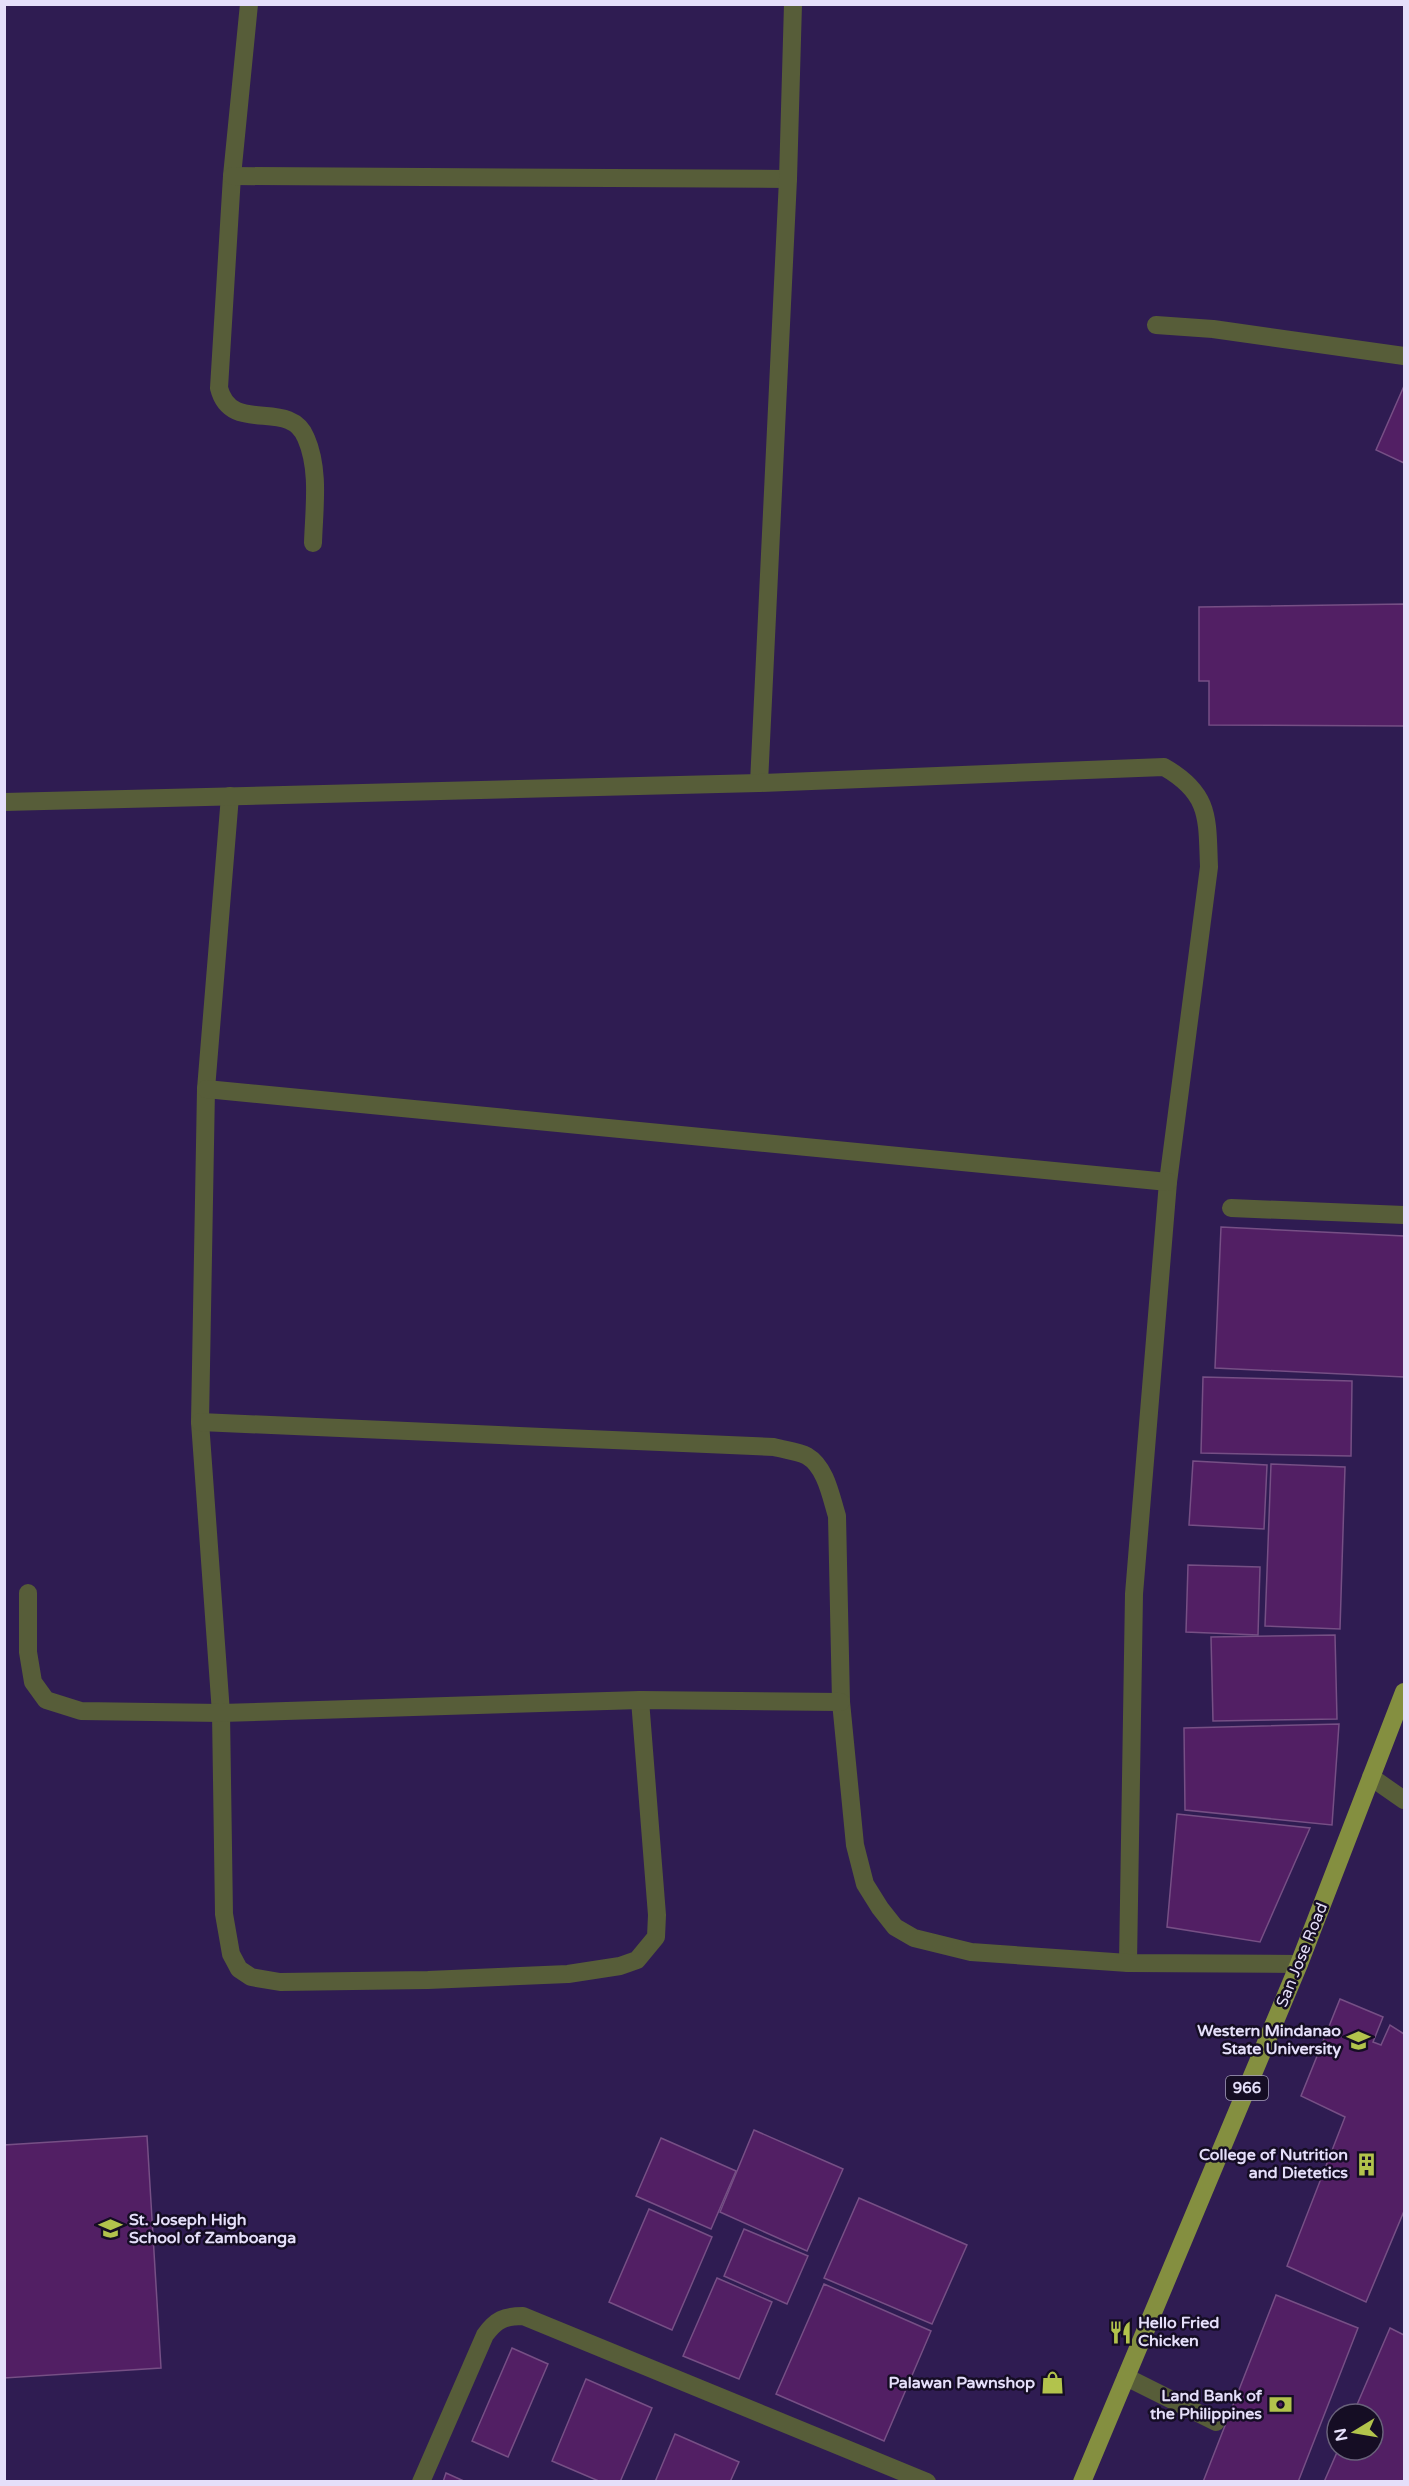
<svg xmlns="http://www.w3.org/2000/svg" width="1409" height="2486" font-family="'Varela Round',sans-serif">
	<rect width="100%" height="100%" fill="#2f1c52"/>
	<g fill="#521f64" stroke="#764f85" stroke-width="1.5">
		<path d="M 1404,386 L 1404,463 L 1376,450 Z"/>
		<path d="M 1404,604 L 1404,726 L 1209,725 L 1209,681 L 1199,681 L 1199,607 Z"/>
		<path d="M 1221,1227 L 1404,1236 L 1404,1377 L 1215,1368 Z"/>
		<path d="M 1203,1377 L 1352,1381 L 1351,1456 L 1201,1453 Z"/>
		<path d="M 1193,1461 L 1267,1465 L 1264,1529 L 1189,1525 Z"/>
		<path d="M 1271,1464 L 1345,1467 L 1340,1629 L 1265,1626 Z"/>
		<path d="M 1188,1565 L 1260,1567 L 1258,1635 L 1186,1632 Z"/>
		<path d="M 1335,1635 L 1337,1719 L 1213,1721 L 1211,1637 Z"/>
		<path d="M 1339,1724 L 1332,1825 L 1185,1810 L 1184,1728 Z"/>
		<path d="M 1177,1814 L 1310,1828 L 1260,1942 L 1167,1927 Z"/>
		<path d="M 1340,1999 L 1383,2017 L 1373,2042 L 1381,2045 L 1390,2025 L 1404,2034 L 1404,2211 L 1366,2302 L 1287,2266 L 1345,2117 L 1301,2096 Z"/>
		<path d="M 754,2130 L 843,2169 L 807,2251 L 720,2212 Z"/>
		<path d="M 147,2136 L 161,2368 L 4,2378 L 4,2145 Z"/>
		<path d="M 661,2138 L 736,2171 L 711,2229 L 636,2196 Z"/>
		<path d="M 859,2198 L 967,2245 L 932,2324 L 824,2278 Z"/>
		<path d="M 649,2209 L 712,2237 L 672,2330 L 609,2302 Z"/>
		<path d="M 744,2229 L 808,2256 L 787,2304 L 724,2276 Z"/>
		<path d="M 717,2278 L 772,2302 L 739,2379 L 683,2356 Z"/>
		<path d="M 824,2284 L 931,2331 L 884,2441 L 776,2394 Z"/>
		<path d="M 1276,2295 L 1358,2328 L 1298,2482 L 1203,2482 Z"/>
		<path d="M 1390,2328 L 1404,2335 L 1404,2482 L 1324,2482 L 1338,2450 L 1373,2450 L 1373,2414 L 1353,2414 Z"/>
		<path d="M 512,2348 L 548,2364 L 508,2457 L 472,2441 Z"/>
		<path d="M 586,2379 L 652,2408 L 620,2482 L 601,2482 L 552,2461 Z"/>
		<path d="M 675,2434 L 739,2462 L 730,2482 L 655,2482 Z"/>
		<path d="M 446,2473 L 466,2482 L 443,2482 Z"/>
	</g>
	<g fill="none" stroke-linecap="round" stroke-linejoin="round">
		<g stroke="#575d39" stroke-width="18">
			<path d="M 249,4 L 232,176 L 219,388 C 231,436 290,397 306,438 C 320,470 314,509 313,543"/>
			<path d="M 232,176 L 788,179"/>
			<path d="M 1156,325 L 1213,329 L 1404,356"/>
			<path d="M 759,783 L 788,179 L 793,4"/>
			<path d="M 230,796 L 206,1089 L 200,1422 L 221,1713 L 224,1914 L 231,1954 L 239,1969 L 251,1977 L 280,1982 L 428,1980 L 568,1974 L 620,1966 L 637,1960 L 656,1937 L 657,1915 L 640,1700"/>
			<path d="M 4,802 L 759,783 L 1164,767 C 1211,794 1207,819 1209,867 L 1168,1182 L 1134,1594 L 1128,1963"/>
			<path d="M 206,1089 L 1168,1182"/>
			<path d="M 1231,1208 L 1404,1215"/>
			<path d="M 200,1422 L 774,1447 C 784,1450 798,1451 807,1456 C 826,1467 831,1497 837,1516 L 841,1702 L 855,1845 L 865,1884 L 880,1908 L 895,1927 L 914,1938 L 971,1952 L 1128,1963 L 1299,1964"/>
			<path d="M 28,1593 L 28,1652 L 33,1682 L 46,1700 L 81,1711 L 221,1713 L 640,1700 L 841,1702"/>
			<path d="M 1371,1777 L 1404,1800"/>
			<path d="M 1126,2377 L 1216,2422"/>
			<path d="M 421,2482 L 485,2335 C 496,2320 504,2316 523,2316 L 927,2482"/>
		</g>
		<path stroke="#848f40" stroke-width="18" d="M 1082,2482 L 1299,1964 L 1404,1692"/>
	</g>
	<defs>
		<symbol id="university-bare" viewBox="-9 -9 18 18"><path d="M0-5L7-2L0 1L-7-2ZM-4 1L0 2.5L4 1V4Q0 6-4 4Z" fill="#b2c34c" stroke="#150d24" stroke-width="2.5" paint-order="stroke"/></symbol>
		<symbol id="building-bare" viewBox="-9 -9 18 18"><path d="M-4-6H4V6H1V3H-1V6H-4ZM-2.5-4.3h1.7v1.8h-1.7ZM.8-4.3h1.7v1.8H.8ZM-2.5-1h1.7V.8h-1.7ZM.8-1h1.7V.8H.8Z" fill="#b2c34c" stroke="#150d24" stroke-width="2.5" paint-order="stroke"/></symbol>
		<symbol id="school-bare" viewBox="-9 -9 18 18"><path d="M0-5L7-2L0 1L-7-2ZM-4 1L0 2.5L4 1V4Q0 6-4 4Z" fill="#b2c34c" stroke="#150d24" stroke-width="2.5" paint-order="stroke"/></symbol>
		<symbol id="restaurant-bare" viewBox="-9 -9 18 18"><path d="M-5-6h1v4h1v-4h1v4h1v-4h1v5L-1.5 .5V6h-2V.5L-5-1ZM5-6V6H3V1.5H1.5Q1.5-4 5-6Z" fill="#b2c34c" stroke="#150d24" stroke-width="2.5" paint-order="stroke"/></symbol>
		<symbol id="shop-bare" viewBox="-9 -9 18 18"><path d="M-5-2.5h2.3a2.7 3.5 0 0 1 5.4 0H5L5.5 6h-11ZM-1.5-2.5h3a1.5 2.3 0 0 0-3 0Z" fill="#b2c34c" stroke="#150d24" stroke-width="2.5" paint-order="stroke"/></symbol>
		<symbol id="bank-bare" viewBox="-9 -9 18 18"><path d="M-6-4H6V4H-6ZM0-2.3a2.3 2.3 0 1 0 0 4.6a2.3 2.3 0 1 0 0-4.6Z" fill="#b2c34c" stroke="#150d24" stroke-width="2.5" paint-order="stroke"/></symbol>
	</defs>
	<g fill-rule="evenodd">
		<use href="#university-bare" x="1342" y="2024" width="33" height="33"/>
		<use href="#building-bare" x="1350" y="2148" width="33" height="33"/>
		<use href="#school-bare" x="94" y="2212" width="33" height="33"/>
		<use href="#restaurant-bare" x="1104" y="2316" width="33" height="33"/>
		<use href="#shop-bare" x="1036" y="2366" width="33" height="33"/>
		<use href="#bank-bare" x="1264" y="2388" width="33" height="33"/>
	</g>
	<g text-anchor="middle" dominant-baseline="central" stroke-width="5" stroke-linejoin="round" paint-order="stroke">
		<rect fill="#150d24" stroke="#a7a0ba" stroke-width="1.5" x="1226" y="2076" width="42" height="24" rx="4.5"/>
		<g font-size="15" font-weight="bold" fill="#e5dffa">
			<text x="1247" y="2088">966</text>
		</g>
		<g font-size="16" fill="#e5dffa" stroke="#150d24">
			<text transform="translate(1302 1955) rotate(-68)">San Jose Road</text>
		</g>
		<g font-size="16" font-weight="bold" fill="#e5dffa" stroke="#150d24" text-anchor="end">
			<text x="1341" y="2031">Western Mindanao<tspan x="1341" dy="18">State University</tspan></text>
			<text x="1348" y="2155">College of Nutrition<tspan x="1348" dy="18">and Dietetics</tspan></text>
			<text x="129" y="2220" text-anchor="start">St. Joseph High<tspan x="129" dy="18">School of Zamboanga</tspan></text>
			<text x="1138" y="2323" text-anchor="start">Hello Fried<tspan x="1138" dy="18">Chicken</tspan></text>
			<text x="1035" y="2383">Palawan Pawnshop</text>
			<text x="1262" y="2396">Land Bank of<tspan x="1262" dy="18">the Philippines</tspan></text>
		</g>
	</g>
	<rect width="1409" height="2486" fill="none" stroke="#e5dffa" stroke-width="12"/>
	<g transform="translate(1355 2432) rotate(259)"><circle r="28" fill="#150d24" stroke="#68617a" stroke-width="1.5"/>
	<path d="M0-4.5L10 22L0 15L-10 22Z" fill="#b2c34c"/>
	<text y="-9" font-size="16" font-weight="bold" text-anchor="middle" fill="#e5dffa">N</text>
	</g>
</svg>
